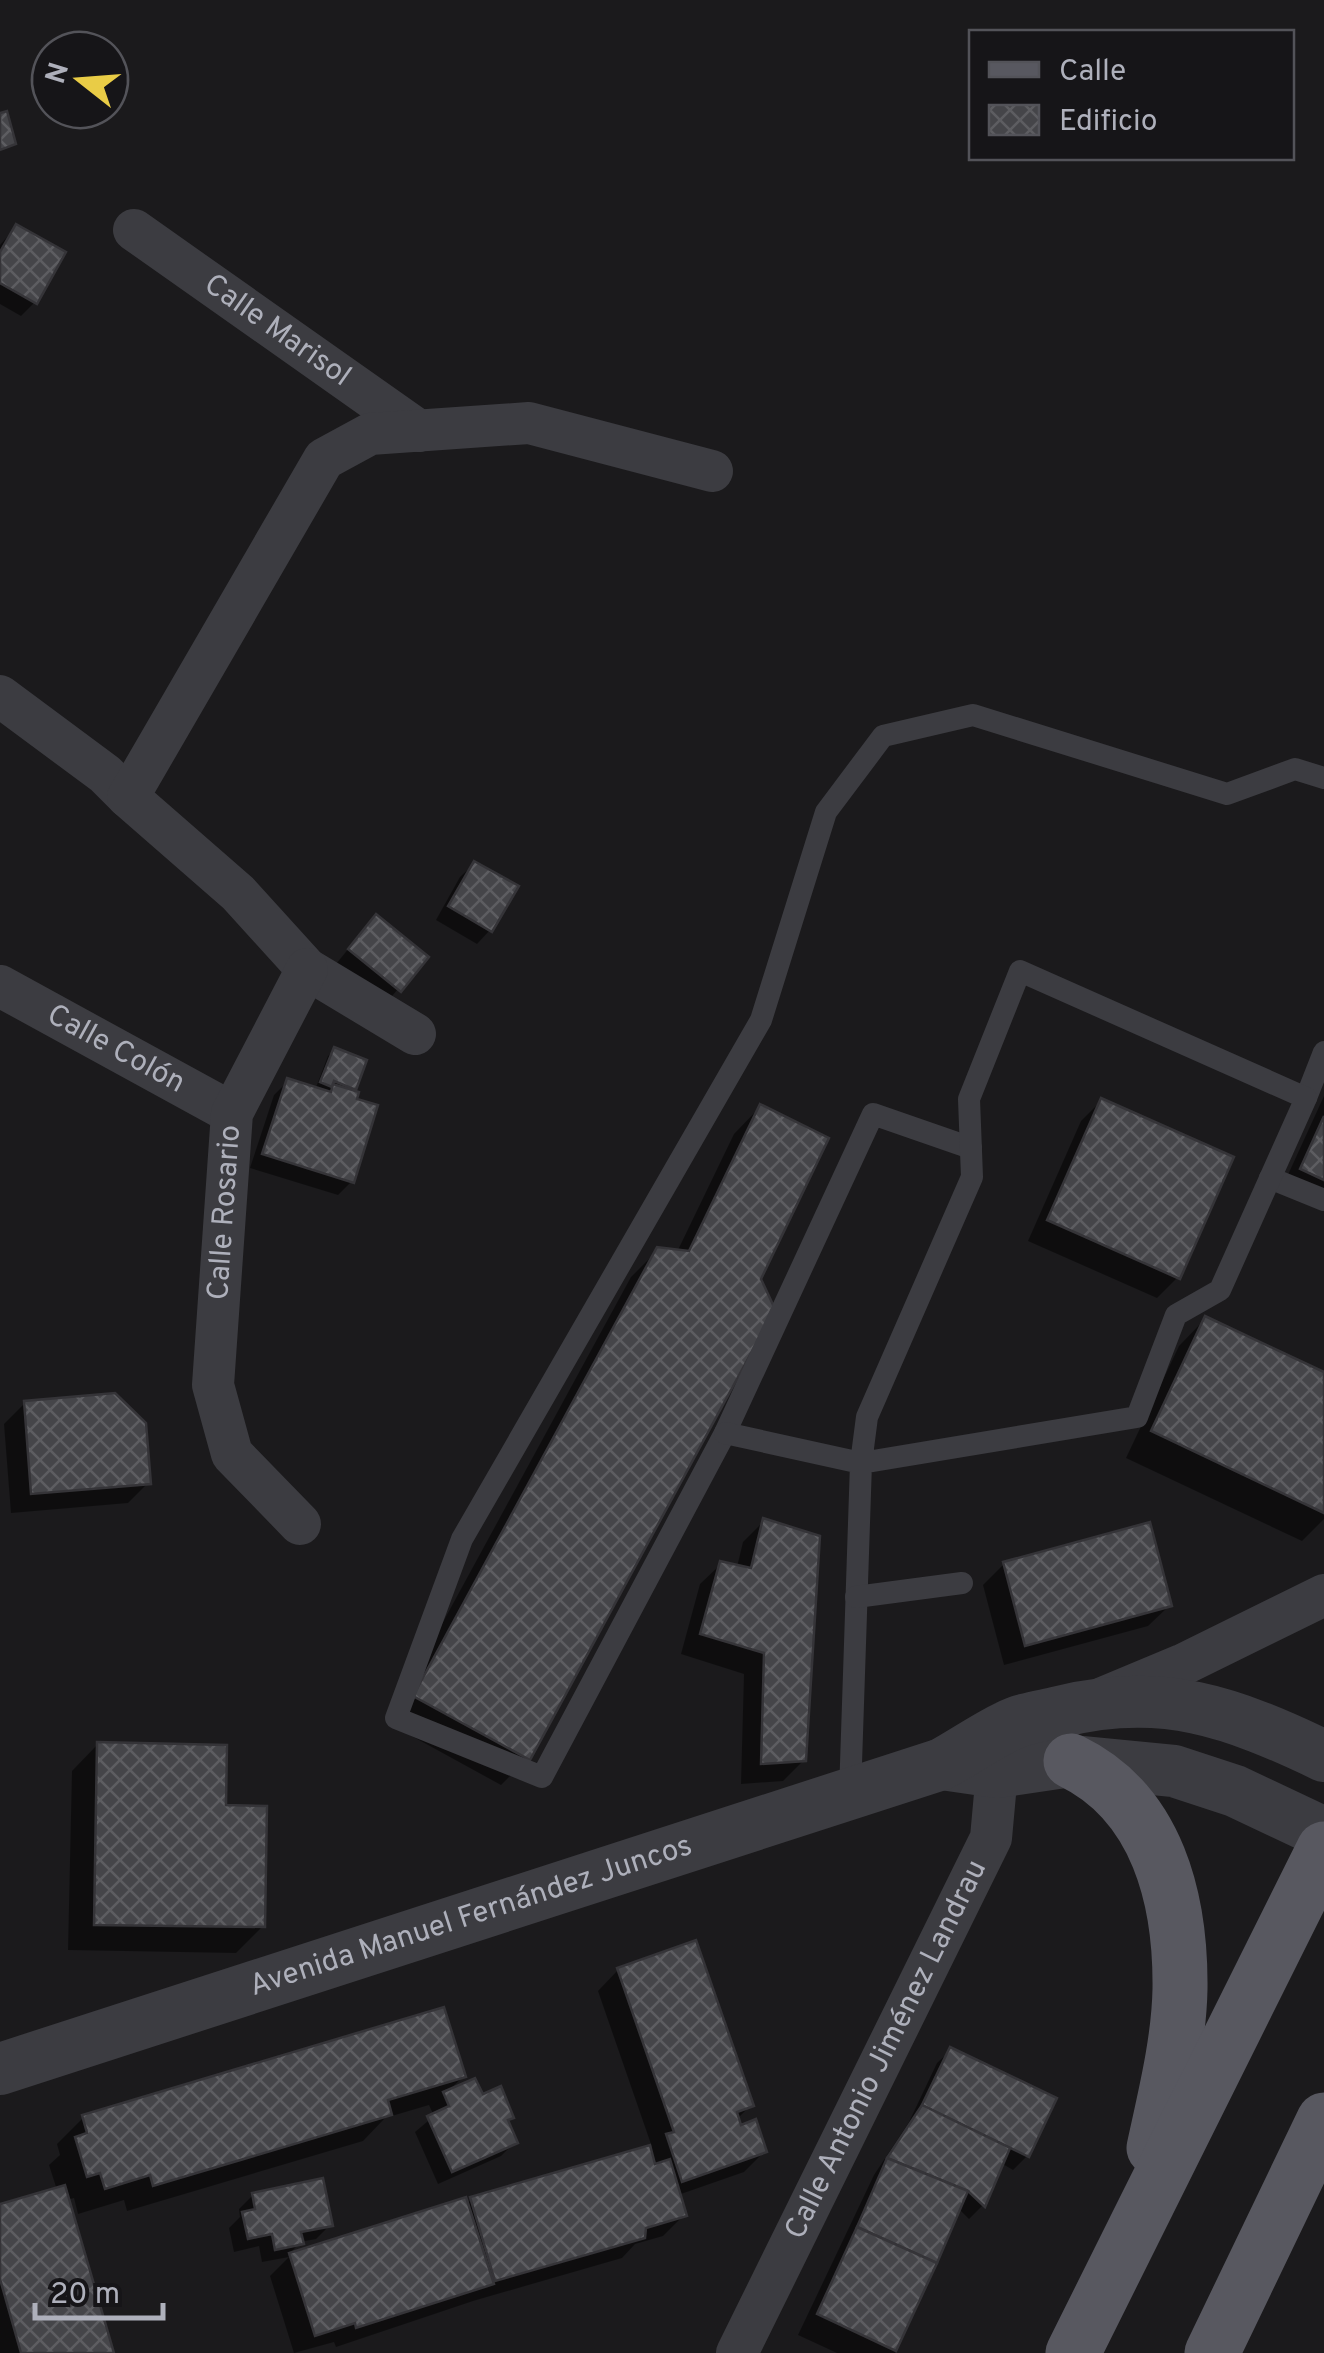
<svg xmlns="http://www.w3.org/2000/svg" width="1324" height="2353" font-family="Overpass,sans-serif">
	<defs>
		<pattern id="building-cross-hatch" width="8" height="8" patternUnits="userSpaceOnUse" patternTransform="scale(2.5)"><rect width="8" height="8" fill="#454549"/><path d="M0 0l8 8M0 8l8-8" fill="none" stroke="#5d5d61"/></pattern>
	</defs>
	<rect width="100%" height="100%" fill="#1b1a1c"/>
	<g fill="#0007">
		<path d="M 16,227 L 35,302 L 21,316 L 0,304 L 0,245 Z"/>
		<path d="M 474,864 L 490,930 L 477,944 L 436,920 L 460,877 Z"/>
		<path d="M 363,931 L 426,957 L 385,1004 L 336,964 Z"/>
		<path d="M 334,1050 L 354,1089 L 350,1092 L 351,1182 L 338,1195 L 250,1168 L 274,1095 L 288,1081 L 315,1090 L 328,1056 Z"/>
		<path d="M 1324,1096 L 1324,1210 L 1281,1190 Z"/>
		<path d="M 1101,1101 L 1178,1277 L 1157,1298 L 1028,1241 L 1081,1121 Z"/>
		<path d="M 760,1107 L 528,1758 L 501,1785 L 388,1723 L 631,1277 L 658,1250 L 677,1252 L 734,1134 Z"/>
		<path d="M 1205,1319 L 1324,1375 L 1324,1519 L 1302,1541 L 1126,1458 L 1179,1346 Z"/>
		<path d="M 25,1403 L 148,1483 L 128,1503 L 11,1513 L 4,1424 Z"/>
		<path d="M 764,1521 L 804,1760 L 783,1781 L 741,1784 L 744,1674 L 681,1654 L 700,1584 L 721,1564 L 737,1567 L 743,1542 Z"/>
		<path d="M 1004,1564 L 1169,1606 L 1148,1626 L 1004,1665 L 983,1585 Z"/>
		<path d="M 98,1744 L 223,1808 L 263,1926 L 236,1953 L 68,1950 L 72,1771 Z"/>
		<path d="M 618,1970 L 751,2105 L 737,2119 L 739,2128 L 764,2152 L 744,2172 L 678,2195 L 684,2215 L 663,2236 L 635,2244 L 622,2258 L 473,2301 L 336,2347 L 334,2342 L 294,2353 L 270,2276 L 289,2257 L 262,2262 L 259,2246 L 234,2252 L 229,2228 L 240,2217 L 239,2209 L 253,2195 L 330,2225 L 316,2239 L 300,2242 L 288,2256 L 464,2200 L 466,2205 L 472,2199 L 652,2147 L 598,1991 Z"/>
		<path d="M 951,2050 L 1027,2156 L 1013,2170 L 1001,2163 L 983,2205 L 969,2219 L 958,2208 L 895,2353 L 837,2353 L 798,2335 L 874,2175 L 909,2122 L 937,2063 Z"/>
		<path d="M 463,2077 L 447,2092 L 481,2097 L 506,2122 L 515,2142 L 501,2156 L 438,2184 L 415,2132 L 434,2116 L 429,2105 L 385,2118 L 363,2141 L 127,2211 L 124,2200 L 78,2214 L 74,2198 L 67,2200 L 111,2353 L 0,2353 L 0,2207 L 57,2190 L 49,2165 L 60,2155 L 57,2144 L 84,2117 Z"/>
	</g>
	<g fill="url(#building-cross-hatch)" stroke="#353438" stroke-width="2.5">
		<path d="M 7,111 L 16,144 L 0,150 L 0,113 Z"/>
		<path d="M 16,224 L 66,252 L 37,304 L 0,283 L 0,252 Z"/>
		<path d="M 474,861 L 519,886 L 492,932 L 448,906 Z"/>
		<path d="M 376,914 L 429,957 L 401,992 L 348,949 Z"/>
		<path d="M 334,1047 L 367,1060 L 356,1090 L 334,1081 L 332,1087 L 320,1082 Z"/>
		<path d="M 287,1078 L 331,1092 L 333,1084 L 359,1092 L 357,1099 L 378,1105 L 354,1183 L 262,1154 Z"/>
		<path d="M 1101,1098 L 1234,1157 L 1180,1279 L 1047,1220 Z"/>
		<path d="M 760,1104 L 829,1138 L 761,1279 L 775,1309 L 530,1760 L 413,1696 L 657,1247 L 689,1251 Z"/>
		<path d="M 1324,1116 L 1324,1180 L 1300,1169 Z"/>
		<path d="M 1205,1316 L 1324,1372 L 1324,1513 L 1151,1431 Z"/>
		<path d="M 115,1393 L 146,1423 L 151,1484 L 31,1494 L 24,1401 Z"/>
		<path d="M 763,1518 L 820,1536 L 806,1761 L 761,1764 L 764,1653 L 700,1634 L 720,1561 L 751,1568 Z"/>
		<path d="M 1150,1522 L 1172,1606 L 1025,1646 L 1003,1562 Z"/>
		<path d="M 97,1742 L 227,1745 L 226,1805 L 267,1806 L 265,1927 L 94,1925 Z"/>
		<path d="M 696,1940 L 754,2106 L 737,2112 L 741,2125 L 756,2119 L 767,2152 L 682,2182 L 666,2134 L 674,2132 L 617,1968 Z"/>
		<path d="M 444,2007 L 466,2077 L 388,2100 L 392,2115 L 153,2186 L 150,2175 L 105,2189 L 100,2173 L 87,2177 L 75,2137 L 87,2133 L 82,2115 Z"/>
		<path d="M 950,2047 L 1057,2098 L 1029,2157 L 922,2105 Z"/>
		<path d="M 475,2078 L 483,2094 L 501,2086 L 514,2118 L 508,2120 L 518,2143 L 452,2172 L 427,2116 L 449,2106 L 443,2092 Z"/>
		<path d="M 922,2105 L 1010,2148 L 985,2207 L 968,2191 L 887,2158 Z"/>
		<path d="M 650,2145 L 655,2164 L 670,2159 L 687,2216 L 646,2228 L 645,2238 L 495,2281 L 470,2197 Z"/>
		<path d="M 887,2158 L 968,2191 L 937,2263 L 857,2227 Z"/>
		<path d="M 323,2178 L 333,2226 L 301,2232 L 304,2244 L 275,2250 L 272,2234 L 248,2239 L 242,2212 L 255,2209 L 252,2193 Z"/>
		<path d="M 65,2185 L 114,2353 L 21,2353 L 0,2279 L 0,2204 Z"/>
		<path d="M 466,2197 L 494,2284 L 356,2328 L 355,2323 L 315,2336 L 289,2253 Z"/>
		<path d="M 857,2227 L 937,2263 L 896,2351 L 817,2314 Z"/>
	</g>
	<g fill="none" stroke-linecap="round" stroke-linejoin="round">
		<g stroke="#3c3c41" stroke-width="22">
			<path d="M 1306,1098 L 1324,1052"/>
			<path d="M 971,1148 L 873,1114 L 725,1433 L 542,1777 L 396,1718 L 462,1539 L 761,1020 L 826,812 L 883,736 L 973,715 L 1227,794 L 1295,769 L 1324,778"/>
			<path d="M 1270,1178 L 1324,1200"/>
			<path d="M 725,1433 L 861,1463 L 1137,1417 L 1176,1315 L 1220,1290 L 1306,1098 L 1020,971 L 969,1099 L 972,1177 L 867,1417 L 861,1463 L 850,1794"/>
			<path d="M 856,1597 L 962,1583"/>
		</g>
		<g stroke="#3c3c41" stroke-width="42">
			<path id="s1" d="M 134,230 L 419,431"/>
			<path d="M 0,696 L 105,774 L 128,797"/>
			<path id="s2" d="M 0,986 L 232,1113"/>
			<path d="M 415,1034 L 307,969 L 238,893 L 128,797 L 324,459 L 370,434 L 529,423 L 712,471"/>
			<path id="s3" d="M 300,1524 L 232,1454 L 213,1385 L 232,1113 L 307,969"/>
			<path d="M 1103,1698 L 1182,1665 L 1324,1595"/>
			<path id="s4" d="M 737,2353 L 991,1838 L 997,1772 L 990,1744"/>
		</g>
		<g stroke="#3c3c41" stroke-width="52">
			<path d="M 942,1764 L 997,1772 L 1071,1761 L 1174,1771 L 1235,1791 L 1324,1833"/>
			<path id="s5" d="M 0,2069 L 942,1764 C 964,1752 985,1737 1008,1726 C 1023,1718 1043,1716 1059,1712 C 1162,1686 1232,1712 1324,1756"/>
		</g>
		<g stroke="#585860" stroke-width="55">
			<path d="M 1071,1761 C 1158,1803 1181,1900 1180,1989 C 1179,2042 1165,2097 1154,2148"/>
			<path d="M 1073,2353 L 1324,1849"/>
			<path d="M 1212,2353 L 1324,2120"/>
		</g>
	</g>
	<g text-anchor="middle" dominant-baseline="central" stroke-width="8" stroke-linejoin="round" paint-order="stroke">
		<g font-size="30" fill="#aeb0bb" stroke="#161518">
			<text stroke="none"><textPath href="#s1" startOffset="175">Calle Marisol</textPath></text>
			<text stroke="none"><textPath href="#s2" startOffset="132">Calle Colón</textPath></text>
			<text stroke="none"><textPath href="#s3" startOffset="342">Calle Rosario</textPath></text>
			<text stroke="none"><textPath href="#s5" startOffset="495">Avenida Manuel Fernández Juncos</textPath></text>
			<text stroke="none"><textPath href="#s4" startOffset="338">Calle Antonio Jiménez Landrau</textPath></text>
		</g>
	</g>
	<rect x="969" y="30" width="325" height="130" fill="#161518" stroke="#535359" stroke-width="2.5"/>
	<rect x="989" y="62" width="50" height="15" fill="#585860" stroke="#535359" stroke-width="2.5"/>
	<text x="1059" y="80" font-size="30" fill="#aeb0bb">Calle</text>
	<rect x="989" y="105" width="50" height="30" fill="url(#building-cross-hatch)" stroke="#535359" stroke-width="2.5"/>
	<text x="1059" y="130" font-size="30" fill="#aeb0bb">Edificio</text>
	<g transform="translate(80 80) rotate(287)"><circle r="48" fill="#161518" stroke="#535359" stroke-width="2.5"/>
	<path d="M0-8L18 38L0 25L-18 38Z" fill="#e9cc46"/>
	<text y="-15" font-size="28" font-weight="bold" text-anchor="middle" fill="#aeb0bb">N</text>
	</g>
	<path d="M35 2303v15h128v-15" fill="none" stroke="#aeb0bb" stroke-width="5"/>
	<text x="50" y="2303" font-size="30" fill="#aeb0bb" stroke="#161518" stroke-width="8" paint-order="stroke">20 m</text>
</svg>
